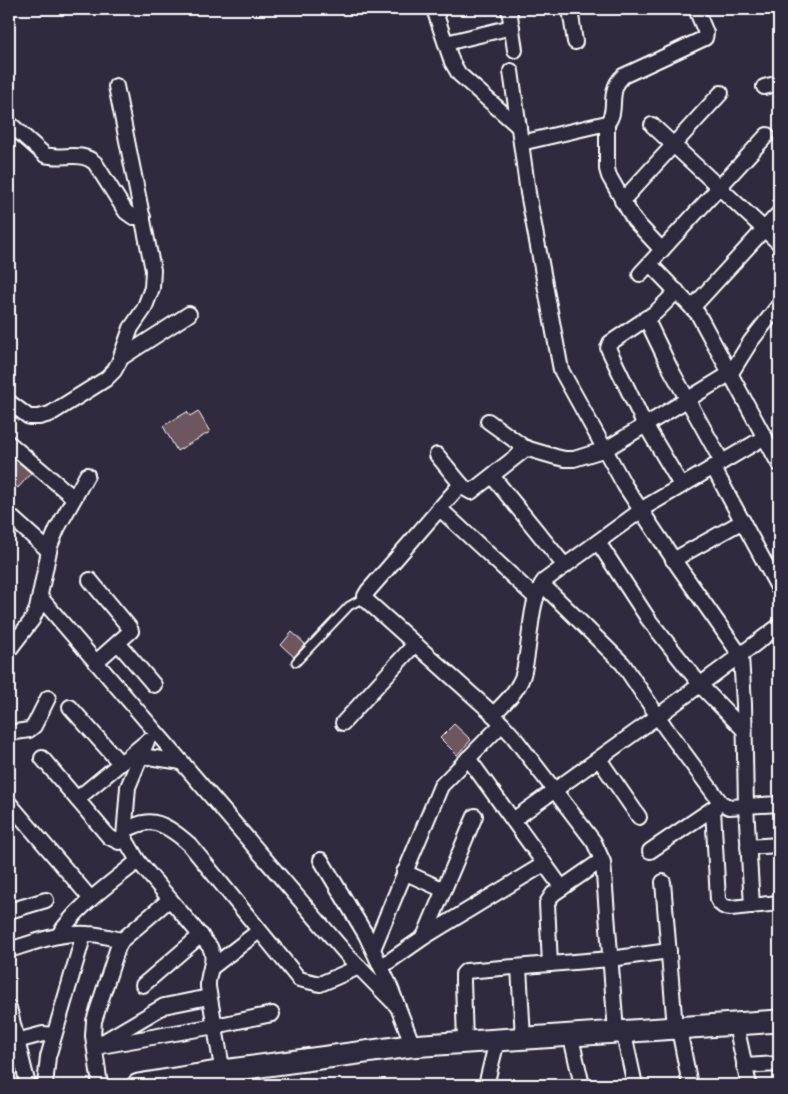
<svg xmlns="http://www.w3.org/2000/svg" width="788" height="1094" font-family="'Balsamiq Sans',sans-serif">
	<rect width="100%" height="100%" fill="#2f2a3d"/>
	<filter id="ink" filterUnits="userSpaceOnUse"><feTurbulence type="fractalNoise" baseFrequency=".02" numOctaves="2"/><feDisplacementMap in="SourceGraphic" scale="10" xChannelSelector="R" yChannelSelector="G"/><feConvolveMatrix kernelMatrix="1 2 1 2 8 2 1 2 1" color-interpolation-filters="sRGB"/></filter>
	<g filter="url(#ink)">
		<g fill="#6e5661" stroke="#fff">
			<path d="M 198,411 L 210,432 L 177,451 L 163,426 L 187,412 L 190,416 Z"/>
			<path d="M 9,454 L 31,473 L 18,488 L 9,480 Z"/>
			<path d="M 292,632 L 305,644 L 294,657 L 281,645 Z"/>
			<path d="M 454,724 L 471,740 L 457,755 L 440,738 Z"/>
		</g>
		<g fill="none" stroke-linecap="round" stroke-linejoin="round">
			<defs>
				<path id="service" d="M 296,662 L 349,606 L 358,601 L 366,600"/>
				<g id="minor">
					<path d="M 434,9 L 452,62 L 459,74 L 519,127"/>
					<path d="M 509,9 L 515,50"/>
					<path d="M 570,9 L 575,42"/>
					<path d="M 446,43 L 512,27"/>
					<path d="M 511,71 L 528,193 L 561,370 L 625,486 L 678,566 L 741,656 L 744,704 L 746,806 L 752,906"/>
					<path d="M 764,87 L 779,83"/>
					<path d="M 9,123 L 45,155 C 62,160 81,150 95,163 L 126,212 L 133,217 L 143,217"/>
					<path d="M 607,123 L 607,169 L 609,176 L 634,220 L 662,250"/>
					<path d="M 652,125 L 779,243"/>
					<path d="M 521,143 L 607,123 C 619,110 606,92 623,76 L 705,38 L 706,33 L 696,9"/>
					<path d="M 622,201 L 721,93"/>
					<path d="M 650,264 L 698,314 L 779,464"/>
					<path d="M 640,274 L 767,135"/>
					<path d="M 677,291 L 656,312 L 610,343 L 608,348 L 642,419 L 681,485"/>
					<path d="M 692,308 L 779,213"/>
					<path d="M 646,318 L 670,368 L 722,462"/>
					<path d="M 121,358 L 189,314"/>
					<path d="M 9,402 L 29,417 L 39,417 L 50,414 L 106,379 L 114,371 L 119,362 L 131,328 L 144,309 L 152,288 L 153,270 L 116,86"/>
					<path d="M 488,421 L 525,448 L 556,457 L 565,459 L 574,459 L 606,449 L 731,373 L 751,341 L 779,305"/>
					<path d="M 9,443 L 74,498"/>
					<path d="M 437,455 L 464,488 L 471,492 L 527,448"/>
					<path d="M 713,467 L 779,589"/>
					<path d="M 492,476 L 565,566"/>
					<path d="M 461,484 L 368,591 L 365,596 L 366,600 L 490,711 L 513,736 L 594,842 L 603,862 L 616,1032"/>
					<path d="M 439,508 L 536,598"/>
					<path d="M 9,515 L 49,551"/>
					<path d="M 598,542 L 649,620 L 703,688 L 744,730"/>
					<path d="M 673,560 L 743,521"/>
					<path d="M 90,580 L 129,627 L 131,631 L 96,662"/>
					<path d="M 542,584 L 623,664 L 667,730 L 721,803 L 729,807 L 779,804"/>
					<path d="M 40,597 L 349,957 L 397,1006"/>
					<path d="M 118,643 L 154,685"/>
					<path d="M 9,650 L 32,620 L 37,609 L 50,546 L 57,529 L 87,475"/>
					<path d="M 70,707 L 120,763"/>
					<path d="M 493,715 C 503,704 516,693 522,678 C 531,653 528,601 544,581 L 647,506 L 765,437"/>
					<path d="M 343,723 L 414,645"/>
					<path d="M 9,733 L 29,730 L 34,726 L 48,698"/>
					<path d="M 147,741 L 128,787 L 124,837 L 138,861 L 210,947 C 217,961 207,972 208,987 L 224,1079"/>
					<path d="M 141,756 L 182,762"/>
					<path d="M 42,758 L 109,837 L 119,842 L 126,840"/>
					<path d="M 468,758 L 562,888"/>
					<path d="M 599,759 L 639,817"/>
					<path d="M 77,799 L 145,743"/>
					<path d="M 9,803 L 91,899"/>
					<path d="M 713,809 L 718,900 C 721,906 725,908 731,908 L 779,903"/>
					<path d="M 513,820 L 658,716 L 779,626"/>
					<path d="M 125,830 C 131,828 137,824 144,823 C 160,819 179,835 190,845 L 299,979 L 320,984 L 359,967"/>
					<path d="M 748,847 L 779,845"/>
					<path d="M 650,851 L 718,805"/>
					<path d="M 321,860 L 366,935 L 389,984 L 413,1046"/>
					<path d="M 404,872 L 444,890"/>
					<path d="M 663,882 L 675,1028"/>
					<path d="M 9,911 L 46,900"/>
					<path d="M 58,936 C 78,905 110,884 138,861"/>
					<path d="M 424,937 L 475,816"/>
					<path d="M 373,949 L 441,786 L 502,724"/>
					<path d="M 9,950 C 35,942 60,932 88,934 C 99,934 111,938 122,940"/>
					<path d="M 550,964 L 547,903 L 553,894 L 602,860"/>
					<path d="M 381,967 L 424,937 L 544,864"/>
					<path d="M 519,967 L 523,1038"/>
					<path d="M 211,968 L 259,931"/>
					<path d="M 143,985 L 201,935"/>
					<path d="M 9,1008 L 28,1085"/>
					<path d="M 737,1030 L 749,1085"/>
					<path d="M 680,1034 L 690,1085"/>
					<path d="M 625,1039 L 635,1085"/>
					<path d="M 465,1042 L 463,981 L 463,974 L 466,971 L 610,959 L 669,951"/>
					<path d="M 572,1042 L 582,1085"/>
					<path d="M 9,1043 L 43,1034 L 54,1035"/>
					<path d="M 101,1043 L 164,1006 L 209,997"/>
					<path d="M 95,1047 L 215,1026 L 272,1014"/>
					<path d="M 744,1066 L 779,1064"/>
					<path d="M 237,1080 L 237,1085"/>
					<path d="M 45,1085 L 48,1057 L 84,934"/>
					<path d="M 100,1085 L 93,1036 L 94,1021 L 118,947 L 122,940 L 170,899"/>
					<path d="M 486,1085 L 495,1049"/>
				</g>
				<path id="primary" d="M 138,1085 L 223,1071 L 410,1046 L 779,1021"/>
			</defs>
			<use href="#service" stroke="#fff" stroke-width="11"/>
			<use href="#minor" stroke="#fff" stroke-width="18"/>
			<use href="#primary" stroke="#fff" stroke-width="25"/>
			<use href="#service" stroke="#2f2a3d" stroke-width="7"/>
			<use href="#minor" stroke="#2f2a3d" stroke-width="14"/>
			<use href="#primary" stroke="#2f2a3d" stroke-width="21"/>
		</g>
	</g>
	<rect width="788" height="1094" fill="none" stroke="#2f2a3d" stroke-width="30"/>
	<rect x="15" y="15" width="758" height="1064" fill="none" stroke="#fff" stroke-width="2" filter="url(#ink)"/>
</svg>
